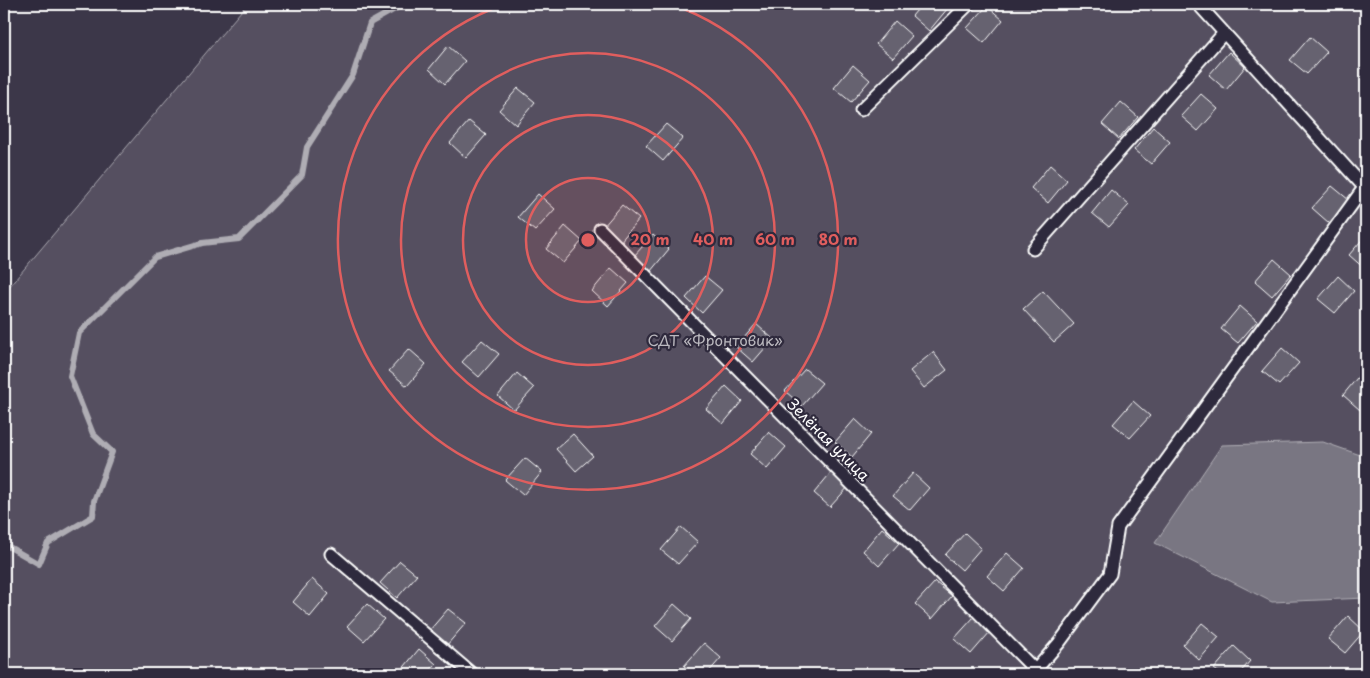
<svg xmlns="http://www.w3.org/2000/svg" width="1370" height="678" font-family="'Playpen Sans',sans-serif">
	<rect width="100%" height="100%" fill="#3c3749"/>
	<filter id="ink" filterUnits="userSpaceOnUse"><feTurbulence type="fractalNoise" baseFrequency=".02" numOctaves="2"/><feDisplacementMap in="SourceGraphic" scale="10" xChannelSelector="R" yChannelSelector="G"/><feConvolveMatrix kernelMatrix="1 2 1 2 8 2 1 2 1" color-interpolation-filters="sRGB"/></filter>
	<g filter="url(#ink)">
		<path fill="#555060" stroke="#aaa8b0" d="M 247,4 L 1366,4 L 1366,674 L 4,674 L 4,293 Z"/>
		<path fill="#797682" stroke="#afadb4" d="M 1323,442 L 1366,457 L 1366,598 L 1272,602 L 1155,543 L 1222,445 Z"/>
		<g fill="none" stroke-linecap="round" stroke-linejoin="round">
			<path stroke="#afadb4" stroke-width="6" d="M 4,544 L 39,564 L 48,543 L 93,516 L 94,501 L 112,452 L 93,434 L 70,376 L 79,333 L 155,257 L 202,243 L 239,239 L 302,175 L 307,147 L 353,75 L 370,23 L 404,4"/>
		</g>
		<g fill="#666270" stroke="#fff">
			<path d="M 922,4 L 943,4 L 948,8 L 929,31 L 912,16 Z"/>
			<path d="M 987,6 L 1003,20 L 984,43 L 967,28 Z"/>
			<path d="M 895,21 L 912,36 L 893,58 L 876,44 Z"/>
			<path d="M 1310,37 L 1327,52 L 1307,74 L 1290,60 Z"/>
			<path d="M 448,46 L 465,61 L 445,84 L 429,69 Z"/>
			<path d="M 1229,52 L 1245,67 L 1226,90 L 1209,75 Z"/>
			<path d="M 853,65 L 870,80 L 851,102 L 834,88 Z"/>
			<path d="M 518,88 L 535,102 L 516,125 L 499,110 Z"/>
			<path d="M 1201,94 L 1218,109 L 1198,131 L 1181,116 Z"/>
			<path d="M 1121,102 L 1138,117 L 1119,139 L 1102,124 Z"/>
			<path d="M 469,121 L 486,135 L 466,158 L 450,143 Z"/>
			<path d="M 666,124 L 683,138 L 663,161 L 646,146 Z"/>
			<path d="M 1153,127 L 1170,142 L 1151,164 L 1134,150 Z"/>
			<path d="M 1050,165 L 1067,180 L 1048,203 L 1031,188 Z"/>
			<path d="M 1332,186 L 1349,200 L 1329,223 L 1312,208 Z"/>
			<path d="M 1111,190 L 1129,205 L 1109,227 L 1092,213 Z"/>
			<path d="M 538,194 L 555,209 L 535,231 L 518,217 Z"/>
			<path d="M 622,205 L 639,219 L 620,242 L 603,227 Z"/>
			<path d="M 565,226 L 582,241 L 563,263 L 546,249 Z"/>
			<path d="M 653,235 L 669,249 L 650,272 L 633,257 Z"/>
			<path d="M 1366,235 L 1366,270 L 1349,255 Z"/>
			<path d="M 1274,259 L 1291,274 L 1272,296 L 1255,281 Z"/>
			<path d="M 611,268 L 628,283 L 608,306 L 592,291 Z"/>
			<path d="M 705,276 L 722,290 L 702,313 L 686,298 Z"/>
			<path d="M 1338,276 L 1354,291 L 1335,313 L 1318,299 Z"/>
			<path d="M 1043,291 L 1074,324 L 1054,342 L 1023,309 Z"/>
			<path d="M 1240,306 L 1257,321 L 1238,343 L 1221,329 Z"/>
			<path d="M 756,324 L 773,339 L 753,362 L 736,347 Z"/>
			<path d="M 482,340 L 499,354 L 479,377 L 462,362 Z"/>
			<path d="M 1282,348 L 1299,363 L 1279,385 L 1262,371 Z"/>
			<path d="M 409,349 L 426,364 L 407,386 L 389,371 Z"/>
			<path d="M 933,352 L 947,370 L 924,388 L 910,371 Z"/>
			<path d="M 805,369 L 822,383 L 802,406 L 785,391 Z"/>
			<path d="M 1362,372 L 1366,376 L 1366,402 L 1360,410 L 1343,395 Z"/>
			<path d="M 517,373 L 534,388 L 514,410 L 498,396 Z"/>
			<path d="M 726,386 L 742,401 L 723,424 L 706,409 Z"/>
			<path d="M 1133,401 L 1150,416 L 1130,438 L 1113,424 Z"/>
			<path d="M 855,419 L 871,434 L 852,457 L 835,442 Z"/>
			<path d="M 769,432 L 786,447 L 767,469 L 750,454 Z"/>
			<path d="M 573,434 L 593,456 L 576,471 L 556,449 Z"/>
			<path d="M 525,458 L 542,472 L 523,495 L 505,480 Z"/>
			<path d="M 833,470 L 850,485 L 830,507 L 814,493 Z"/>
			<path d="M 913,473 L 929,488 L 910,510 L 893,496 Z"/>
			<path d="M 681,527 L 698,542 L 678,564 L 661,550 Z"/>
			<path d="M 882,528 L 899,543 L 879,566 L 863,551 Z"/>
			<path d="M 965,533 L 981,548 L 962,570 L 945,555 Z"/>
			<path d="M 1007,553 L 1024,568 L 1004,591 L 987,576 Z"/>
			<path d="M 400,561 L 417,575 L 397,598 L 380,583 Z"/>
			<path d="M 312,579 L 329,594 L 310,617 L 293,602 Z"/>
			<path d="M 935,582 L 952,596 L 932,619 L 915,604 Z"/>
			<path d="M 367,604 L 384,619 L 364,641 L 347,626 Z"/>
			<path d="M 674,604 L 691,619 L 672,641 L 655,626 Z"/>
			<path d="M 448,609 L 466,623 L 446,646 L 429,631 Z"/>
			<path d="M 1348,616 L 1364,631 L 1345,653 L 1328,639 Z"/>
			<path d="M 974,617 L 990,632 L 971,654 L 954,639 Z"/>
			<path d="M 1202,623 L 1219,637 L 1199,660 L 1183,645 Z"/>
			<path d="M 704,643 L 721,658 L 707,674 L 694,674 L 684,666 Z"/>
			<path d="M 1234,646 L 1250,661 L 1239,674 L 1221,674 L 1214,669 Z"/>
			<path d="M 419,649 L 436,664 L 427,674 L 402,674 L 400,672 Z"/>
		</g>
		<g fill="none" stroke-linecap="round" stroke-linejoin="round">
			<defs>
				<g id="lane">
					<path d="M 1198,4 L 1364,187"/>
					<path d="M 861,110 L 969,4"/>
					<path d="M 600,229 L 1036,671"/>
					<path d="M 1033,249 L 1224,33"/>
					<path d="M 331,554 L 472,674"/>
					<path d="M 1032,674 L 1059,643 L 1110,574 L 1118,527 L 1366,185"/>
				</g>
			</defs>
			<use href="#lane" stroke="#fff" stroke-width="15"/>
			<use href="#lane" stroke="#2f2a3d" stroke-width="11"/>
		</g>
	</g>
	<circle cx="588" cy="240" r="62" fill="#e05e5e" fill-opacity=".12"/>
	<g fill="none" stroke="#e05e5e" stroke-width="2.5">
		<circle cx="588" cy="240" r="62"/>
		<circle cx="588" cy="240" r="125"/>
		<circle cx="588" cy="240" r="187"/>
		<path d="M671 4A250 250 0 1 1 505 4"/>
	</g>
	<g text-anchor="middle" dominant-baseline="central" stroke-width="4.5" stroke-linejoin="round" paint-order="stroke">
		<g font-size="15" fill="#bbb9bf" stroke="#2f2a3d">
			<text x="715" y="339">СДТ «Фронтовик»</text>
		</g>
		<g font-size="15" fill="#fff" stroke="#2f2a3d">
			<text transform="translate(829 439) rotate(45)">Зелёная улица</text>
		</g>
	</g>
	<circle cx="588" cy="240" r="8" fill="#e05e5e" stroke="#2f2a3d" stroke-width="2.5"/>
	<g font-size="15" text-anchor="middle" font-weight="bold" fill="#e05e5e" stroke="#2f2a3d" stroke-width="4.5" stroke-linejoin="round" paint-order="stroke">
		<text x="650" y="245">20 m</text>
		<text x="713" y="245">40 m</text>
		<text x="775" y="245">60 m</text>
		<text x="838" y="245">80 m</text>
	</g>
	<rect width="1370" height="678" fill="none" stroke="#2f2a3d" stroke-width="20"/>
	<rect x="10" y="10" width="1350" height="658" fill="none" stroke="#fff" stroke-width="2" filter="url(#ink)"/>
</svg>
